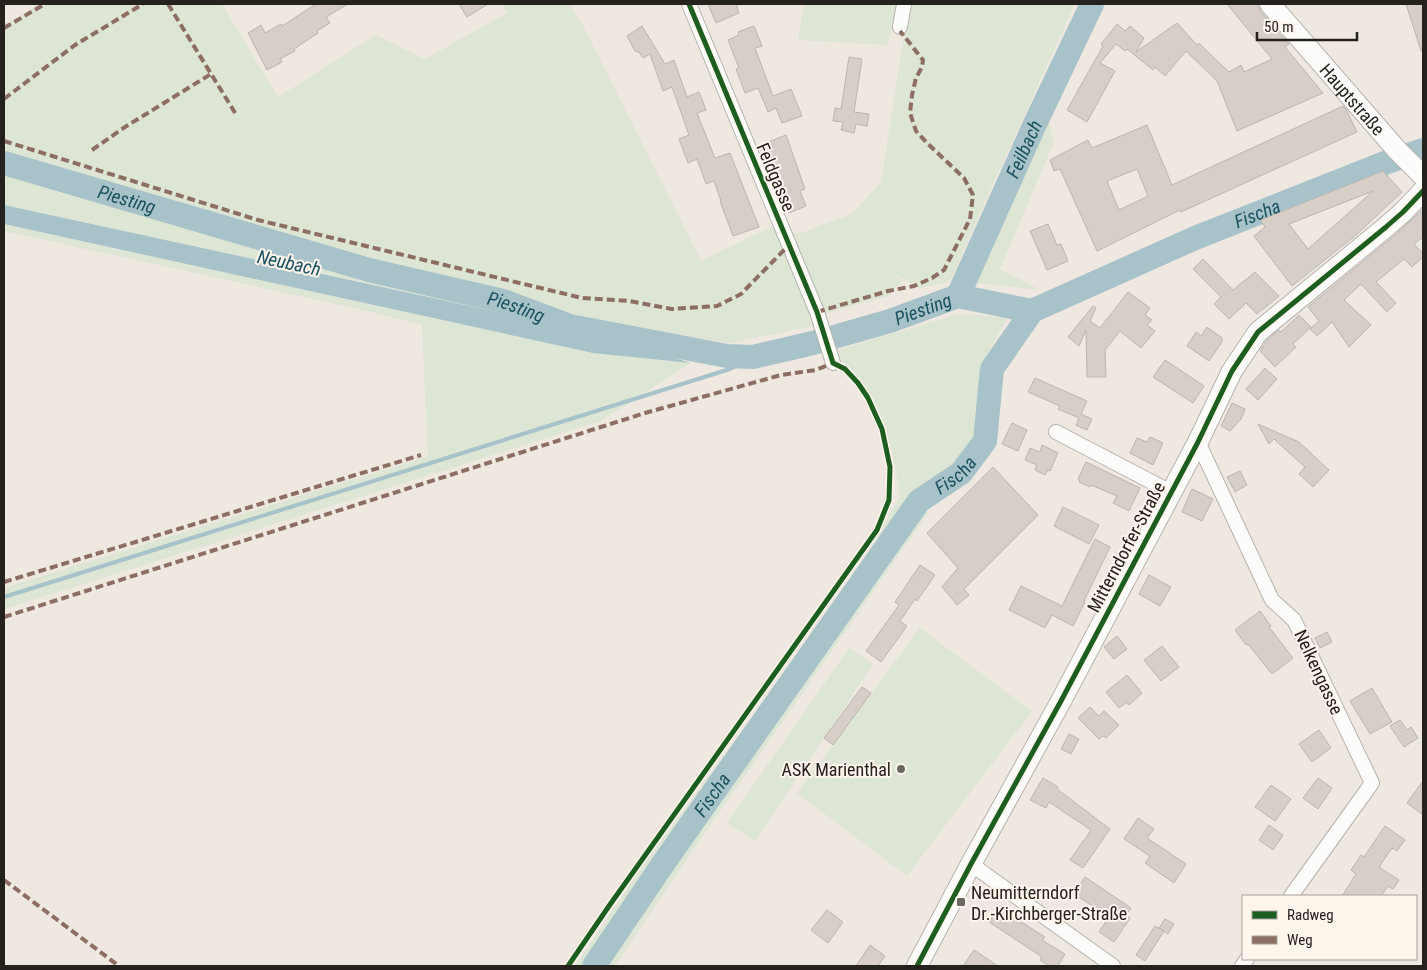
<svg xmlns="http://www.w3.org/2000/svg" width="1427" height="970" font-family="'Roboto Condensed',sans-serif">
	<rect width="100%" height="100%" fill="#eee8e1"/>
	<g fill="#dde5d5">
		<path d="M 40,4 L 222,4 L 278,97 L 376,35 L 425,59 L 507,13 L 502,4 L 569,4 L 582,24 L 701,261 L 773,226 L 798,234 L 852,214 L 881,182 L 909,4 L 1075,4 L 987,197 L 950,282 L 919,288 L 891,272 L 902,281 L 888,296 L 809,318 L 813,326 L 728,343 L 617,324 L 526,302 L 493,311 L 4,205 L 4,26 Z"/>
		<path d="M 804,4 L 897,4 L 888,45 L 798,40 Z"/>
		<path d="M 1046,110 L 1054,142 L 1000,269 L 1040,290 L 970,282 Z"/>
		<path d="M 4,224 L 592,353 L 691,363 L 601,421 L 4,609 L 4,588 L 428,456 L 422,325 L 359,309 L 4,231 Z"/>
		<path d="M 959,314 L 1008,318 L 991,346 L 981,391 L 973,439 L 943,476 L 913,496 L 928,513 L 691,853 L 615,966 L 575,966 L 646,861 L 755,713 L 868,553 L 891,511 L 900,496 C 891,441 883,396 839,358 L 838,350 Z"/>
		<path d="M 920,628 L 1032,711 L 907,876 L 797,793 Z"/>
		<path d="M 849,648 L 873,664 L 755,841 L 727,823 Z"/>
	</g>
	<path fill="#a7c2c8" d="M 4,205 L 493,311 L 570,326 L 691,363 L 593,353 L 4,224 Z"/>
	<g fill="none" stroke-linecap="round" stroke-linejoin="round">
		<path stroke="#a7c2c8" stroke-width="4" d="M 4,597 L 730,369 L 753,357"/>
		<g stroke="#a7c2c8" stroke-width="24">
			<path id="s1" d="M 4,163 L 369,270 L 503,301 L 570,326 L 727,356 L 753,357 L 813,343 L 890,321 L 958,296 L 1032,311"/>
			<path id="s2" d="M 958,296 L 1034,126 L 1092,4"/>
			<path id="s3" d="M 594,966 L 665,861 L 919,501 L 961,473 L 985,441 L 992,369 L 1032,311 L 1195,238 L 1385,163 L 1423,150"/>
		</g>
	</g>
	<g fill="#d6cec7" stroke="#bab5b0" fill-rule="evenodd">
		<path d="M 316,4 L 348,4 L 326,17 L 330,23 L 317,31 L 318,33 L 294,49 L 295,51 L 280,59 L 282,62 L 267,70 L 248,33 L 261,25 L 265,33 L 281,24 L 282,26 Z"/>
		<path d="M 459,4 L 488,4 L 467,17 Z"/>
		<path d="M 708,4 L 736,4 L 739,13 L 716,23 Z"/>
		<path d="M 1227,4 L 1257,4 L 1261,12 L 1289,44 L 1285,47 L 1323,93 L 1237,131 L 1217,81 L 1186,51 L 1165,76 L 1155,67 L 1153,70 L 1127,49 L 1125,51 L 1116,44 L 1100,63 L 1115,71 L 1087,122 L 1067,110 L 1103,46 L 1101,44 L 1117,24 L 1125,31 L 1130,26 L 1144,38 L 1136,52 L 1177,23 L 1197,45 L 1199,43 L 1211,55 L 1229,72 L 1241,65 L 1244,72 L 1272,59 Z"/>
		<path d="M 1406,4 L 1423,4 L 1423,51 L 1421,51 Z"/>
		<path d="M 642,26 L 665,64 L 674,60 L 687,97 L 699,92 L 706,110 L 697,113 L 715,158 L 730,153 L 759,227 L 733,236 L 720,201 L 721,201 L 714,181 L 706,184 L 697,159 L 688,163 L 679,139 L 689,135 L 672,87 L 663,91 L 650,54 L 643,58 L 639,52 L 635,51 L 627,36 Z"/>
		<path d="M 754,26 L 762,46 L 755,48 L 773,96 L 791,89 L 802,116 L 782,123 L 776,108 L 768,112 L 758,88 L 745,93 L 736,69 L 739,68 L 728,40 L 739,35 L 738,32 Z"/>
		<path d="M 849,57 L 862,59 L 854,112 L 869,114 L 867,126 L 856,124 L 854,133 L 841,130 L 843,122 L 833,121 L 835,108 L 841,109 Z"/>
		<path d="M 1343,106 L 1347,111 L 1357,132 L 1181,212 L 1180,210 L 1097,251 L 1060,169 L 1054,171 L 1050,160 L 1088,140 L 1092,148 L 1147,125 L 1172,185 ZM 1137,169 L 1148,196 L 1119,210 L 1107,181 Z"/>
		<path d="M 786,135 L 805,189 L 800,191 L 806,206 L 789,213 L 777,182 L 781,181 L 766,143 Z"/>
		<path d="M 1383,171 L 1402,192 L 1356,235 L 1292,286 L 1254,236 L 1265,227 L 1260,220 ZM 1373,191 L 1308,249 L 1289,224 Z"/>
		<path d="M 1423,209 L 1423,237 L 1414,244 L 1423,254 L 1423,257 L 1412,267 L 1404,259 L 1376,282 L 1396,303 L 1387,312 L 1361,284 L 1344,300 L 1371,325 L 1349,347 L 1332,322 L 1317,336 L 1310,329 L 1319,321 L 1308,307 L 1394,236 Z"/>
		<path d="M 1048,224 L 1057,245 L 1061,244 L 1068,261 L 1047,270 L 1030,231 Z"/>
		<path d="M 1203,259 L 1233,290 L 1255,272 L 1279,296 L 1257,314 L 1246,303 L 1229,319 L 1214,304 L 1221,297 L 1193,269 Z"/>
		<path d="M 1128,292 L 1150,308 L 1145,315 L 1152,320 L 1147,325 L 1155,331 L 1141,348 L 1120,331 L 1105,350 L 1106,377 L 1087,377 L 1086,330 L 1079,346 L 1068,337 L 1093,306 L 1096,308 L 1090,321 L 1100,328 Z"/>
		<path d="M 1299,315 L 1311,327 L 1293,344 L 1296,347 L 1275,367 L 1260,351 L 1267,340 L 1279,330 L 1281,332 Z"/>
		<path d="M 1207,327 L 1222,338 L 1222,342 L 1209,361 L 1187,346 L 1196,332 L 1201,336 Z"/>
		<path d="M 1165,360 L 1204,386 L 1193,403 L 1153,377 Z"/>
		<path d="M 1265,368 L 1277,379 L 1258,400 L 1246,389 Z"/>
		<path d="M 1035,378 L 1087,401 L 1081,414 L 1092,419 L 1087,430 L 1076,425 L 1079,418 L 1058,409 L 1060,406 L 1028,392 Z"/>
		<path d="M 1232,403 L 1245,409 L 1241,419 L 1230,431 L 1221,426 Z"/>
		<path d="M 1012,423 L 1027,430 L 1018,451 L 1002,444 Z"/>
		<path d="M 1258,424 L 1299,442 L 1329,470 L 1313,487 L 1299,474 L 1305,467 L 1274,439 L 1269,444 Z"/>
		<path d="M 1150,437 L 1163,443 L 1153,465 L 1130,453 L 1137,438 L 1147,442 Z"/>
		<path d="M 1042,445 L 1058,453 L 1050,471 L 1048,470 L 1045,475 L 1035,470 L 1037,465 L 1025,460 L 1030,448 L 1040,452 Z"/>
		<path d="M 1086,462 L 1140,488 L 1129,511 L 1113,503 L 1117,496 L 1091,485 L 1090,487 L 1079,482 L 1080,480 L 1078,479 Z"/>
		<path d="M 993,467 L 1038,515 L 964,589 L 969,595 L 957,605 L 942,587 L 958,568 L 927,533 Z"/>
		<path d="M 1240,471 L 1247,485 L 1235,492 L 1227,477 Z"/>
		<path d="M 1192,489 L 1213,499 L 1202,521 L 1182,512 Z"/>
		<path d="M 1063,507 L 1099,525 L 1089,544 L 1054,526 Z"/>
		<path d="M 1095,539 L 1110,547 L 1084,601 L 1085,602 L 1073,626 L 1052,615 L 1045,628 L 1009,610 L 1021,586 L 1062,606 Z"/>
		<path d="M 920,565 L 935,575 L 917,601 L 915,599 L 900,621 L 907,626 L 881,662 L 866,651 L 899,605 L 895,602 Z"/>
		<path d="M 1149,575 L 1171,587 L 1160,606 L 1139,594 Z"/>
		<path d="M 1260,611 L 1271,626 L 1269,627 L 1293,658 L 1272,674 L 1248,644 L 1246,645 L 1235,630 Z"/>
		<path d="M 1327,632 L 1332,642 L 1320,648 L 1315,638 Z"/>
		<path d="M 1117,636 L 1127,649 L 1114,659 L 1104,647 Z"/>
		<path d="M 1162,646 L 1179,667 L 1161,681 L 1144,660 Z"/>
		<path d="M 1127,675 L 1142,693 L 1129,705 L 1127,702 L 1119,708 L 1106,692 Z"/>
		<path d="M 862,687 L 871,693 L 833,745 L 824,738 Z"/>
		<path d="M 1372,688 L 1392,722 L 1370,734 L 1350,701 Z"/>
		<path d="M 1090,707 L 1099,716 L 1104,711 L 1119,725 L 1106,738 L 1103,736 L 1099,739 L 1078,718 Z"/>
		<path d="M 1400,720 L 1407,730 L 1411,727 L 1418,738 L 1404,747 L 1390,726 Z"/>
		<path d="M 1319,730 L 1331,748 L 1312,762 L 1299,744 Z"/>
		<path d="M 1069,734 L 1079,739 L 1071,754 L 1061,749 Z"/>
		<path d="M 1043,778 L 1058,787 L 1057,789 L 1110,829 L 1083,868 L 1070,860 L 1091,830 L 1049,802 L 1046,808 L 1030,800 Z"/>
		<path d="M 1318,778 L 1332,788 L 1318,809 L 1303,798 Z"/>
		<path d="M 1423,781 L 1423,815 L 1407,803 Z"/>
		<path d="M 1271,785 L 1291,799 L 1275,821 L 1255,807 Z"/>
		<path d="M 1138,818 L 1154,829 L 1147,838 L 1186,864 L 1174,883 L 1145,863 L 1150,856 L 1124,839 Z"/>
		<path d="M 1269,825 L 1283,835 L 1273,850 L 1259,840 Z"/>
		<path d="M 1385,826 L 1405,840 L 1397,851 L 1392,848 L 1379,867 L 1399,880 L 1393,889 L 1388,886 L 1381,896 L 1342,896 L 1356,874 L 1351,870 L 1361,855 L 1364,857 Z"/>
		<path d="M 1085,877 L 1131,908 L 1126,915 L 1130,918 L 1114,942 L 1099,932 L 1109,917 L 1074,894 Z"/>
		<path d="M 999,908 L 1045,937 L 1042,940 L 1065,954 L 1058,966 L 1049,966 L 1040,960 L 1042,957 L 989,922 Z"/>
		<path d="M 827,910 L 843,922 L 828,943 L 811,930 Z"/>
		<path d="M 1165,919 L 1174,924 L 1168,934 L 1159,928 Z"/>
		<path d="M 1155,926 L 1164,931 L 1145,961 L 1136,955 Z"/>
		<path d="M 870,945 L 885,956 L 878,966 L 856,966 Z"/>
		<path d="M 974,950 L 998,966 L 963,966 Z"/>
	</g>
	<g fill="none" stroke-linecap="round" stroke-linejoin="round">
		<defs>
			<g id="street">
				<path d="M 689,4 L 817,312 L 833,363"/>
				<path d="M 900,27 L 904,4"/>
				<path d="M 1056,432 L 1171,492"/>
				<path d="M 1198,442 L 1272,600 L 1294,620 L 1372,783 L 1291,896"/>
				<path d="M 971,864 L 1113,966"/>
				<path d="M 1242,966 L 1247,959"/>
			</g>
			<g id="secondary">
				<path id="s4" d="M 1270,4 L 1397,150 L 1423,176"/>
				<path d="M 917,966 L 971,864 L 1061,701 L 1198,442 L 1232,371 L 1258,332 L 1386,227 L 1403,212 L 1423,191"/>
			</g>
		</defs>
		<use href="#street" stroke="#b6b2ad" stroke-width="16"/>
		<use href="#secondary" stroke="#b6b2ad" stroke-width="22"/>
		<use href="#street" stroke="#fcfcfa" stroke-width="14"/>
		<use href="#secondary" stroke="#fcfcfa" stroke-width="20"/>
		<g stroke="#8d6e63" stroke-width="4" stroke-dasharray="8 4" stroke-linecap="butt">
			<path d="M 168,4 L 237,116"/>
			<path d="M 4,28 L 45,4"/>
			<path d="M 4,99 L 75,45 L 143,4"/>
			<path d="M 4,141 L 258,220 L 582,298 L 629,301 L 672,309 L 717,306 L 741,294 L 789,245"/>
			<path d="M 92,150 L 125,127 L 211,74"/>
			<path d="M 817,312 L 888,291 L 914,286 L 932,278 L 944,270 L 970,219 L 973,195 L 964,178 L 928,144 L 916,131 L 910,113 L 912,95 L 916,78 L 922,67 L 923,60 L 900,31"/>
			<path d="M 4,582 L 421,455"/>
			<path d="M 4,617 L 645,413 L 781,375 L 816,370 L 833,363 L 837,365"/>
			<path d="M 4,880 L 119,966"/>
		</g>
		<defs>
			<g id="cycleway">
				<path d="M 568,966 L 609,906 L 877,530 L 889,500 L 890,467 L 882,429 L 868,398 L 858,383 L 845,369 L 833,363 L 817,312 L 689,4"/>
				<path d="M 917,966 L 971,864 L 1061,701 L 1198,442 L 1232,371 L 1258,332 L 1386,227 L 1403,212 L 1423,191"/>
			</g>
		</defs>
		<use href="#cycleway" stroke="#fef5ec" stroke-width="8"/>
		<use href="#cycleway" stroke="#1b5e20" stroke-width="5"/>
	</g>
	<g fill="#6b6761" stroke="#fef5ec" stroke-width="2">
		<circle cx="901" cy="769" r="5"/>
		<rect x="956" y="897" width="10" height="10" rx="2.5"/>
	</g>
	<g text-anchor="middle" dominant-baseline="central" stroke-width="4" stroke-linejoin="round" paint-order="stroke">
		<g font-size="18" fill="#25211c" stroke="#fef5ec">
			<text stroke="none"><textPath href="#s4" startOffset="126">Hauptstraße</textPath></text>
			<text transform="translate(776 177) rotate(67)">Feldgasse</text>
			<text transform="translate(1126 547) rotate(-62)">Mitterndorfer-Straße</text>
			<text transform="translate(1319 672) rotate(65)">Nelkengasse</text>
		</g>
		<g font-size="18" fill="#25211c" stroke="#fef5ec" text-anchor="end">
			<text x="891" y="769">ASK Marienthal</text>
			<text x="971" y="892" text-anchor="start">Neumitterndorf<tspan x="971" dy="21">Dr.-Kirchberger-Straße</tspan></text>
		</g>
		<g font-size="19" font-style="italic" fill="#1b5261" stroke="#fef5ec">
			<text stroke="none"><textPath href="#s2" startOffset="161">Feilbach</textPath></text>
			<text stroke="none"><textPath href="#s1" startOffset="128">Piesting</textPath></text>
			<text stroke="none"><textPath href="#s3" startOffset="1046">Fischa</textPath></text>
			<text transform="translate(289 263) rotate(12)">Neubach</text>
			<text stroke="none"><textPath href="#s1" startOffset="532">Piesting</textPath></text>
			<text stroke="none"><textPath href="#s1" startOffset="952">Piesting</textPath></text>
			<text stroke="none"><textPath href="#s3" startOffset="612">Fischa</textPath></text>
			<text stroke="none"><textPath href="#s3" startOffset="208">Fischa</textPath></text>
		</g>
	</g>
	<rect width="1427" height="970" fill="none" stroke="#25211c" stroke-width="10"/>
	<rect x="1242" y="895" width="175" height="65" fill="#fef5ec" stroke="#a7a099"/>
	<rect x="1252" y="911" width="25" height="8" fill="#1b5e20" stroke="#a7a099"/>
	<text x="1287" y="920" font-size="15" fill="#25211c">Radweg</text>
	<rect x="1252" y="936" width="25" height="8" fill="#8d6e63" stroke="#a7a099"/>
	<text x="1287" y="945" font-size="15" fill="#25211c">Weg</text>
	<path d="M1257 32v8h100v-8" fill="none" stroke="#25211c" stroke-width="2.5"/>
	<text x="1264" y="32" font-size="15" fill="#25211c" stroke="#fef5ec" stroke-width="4" paint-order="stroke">50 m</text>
</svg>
